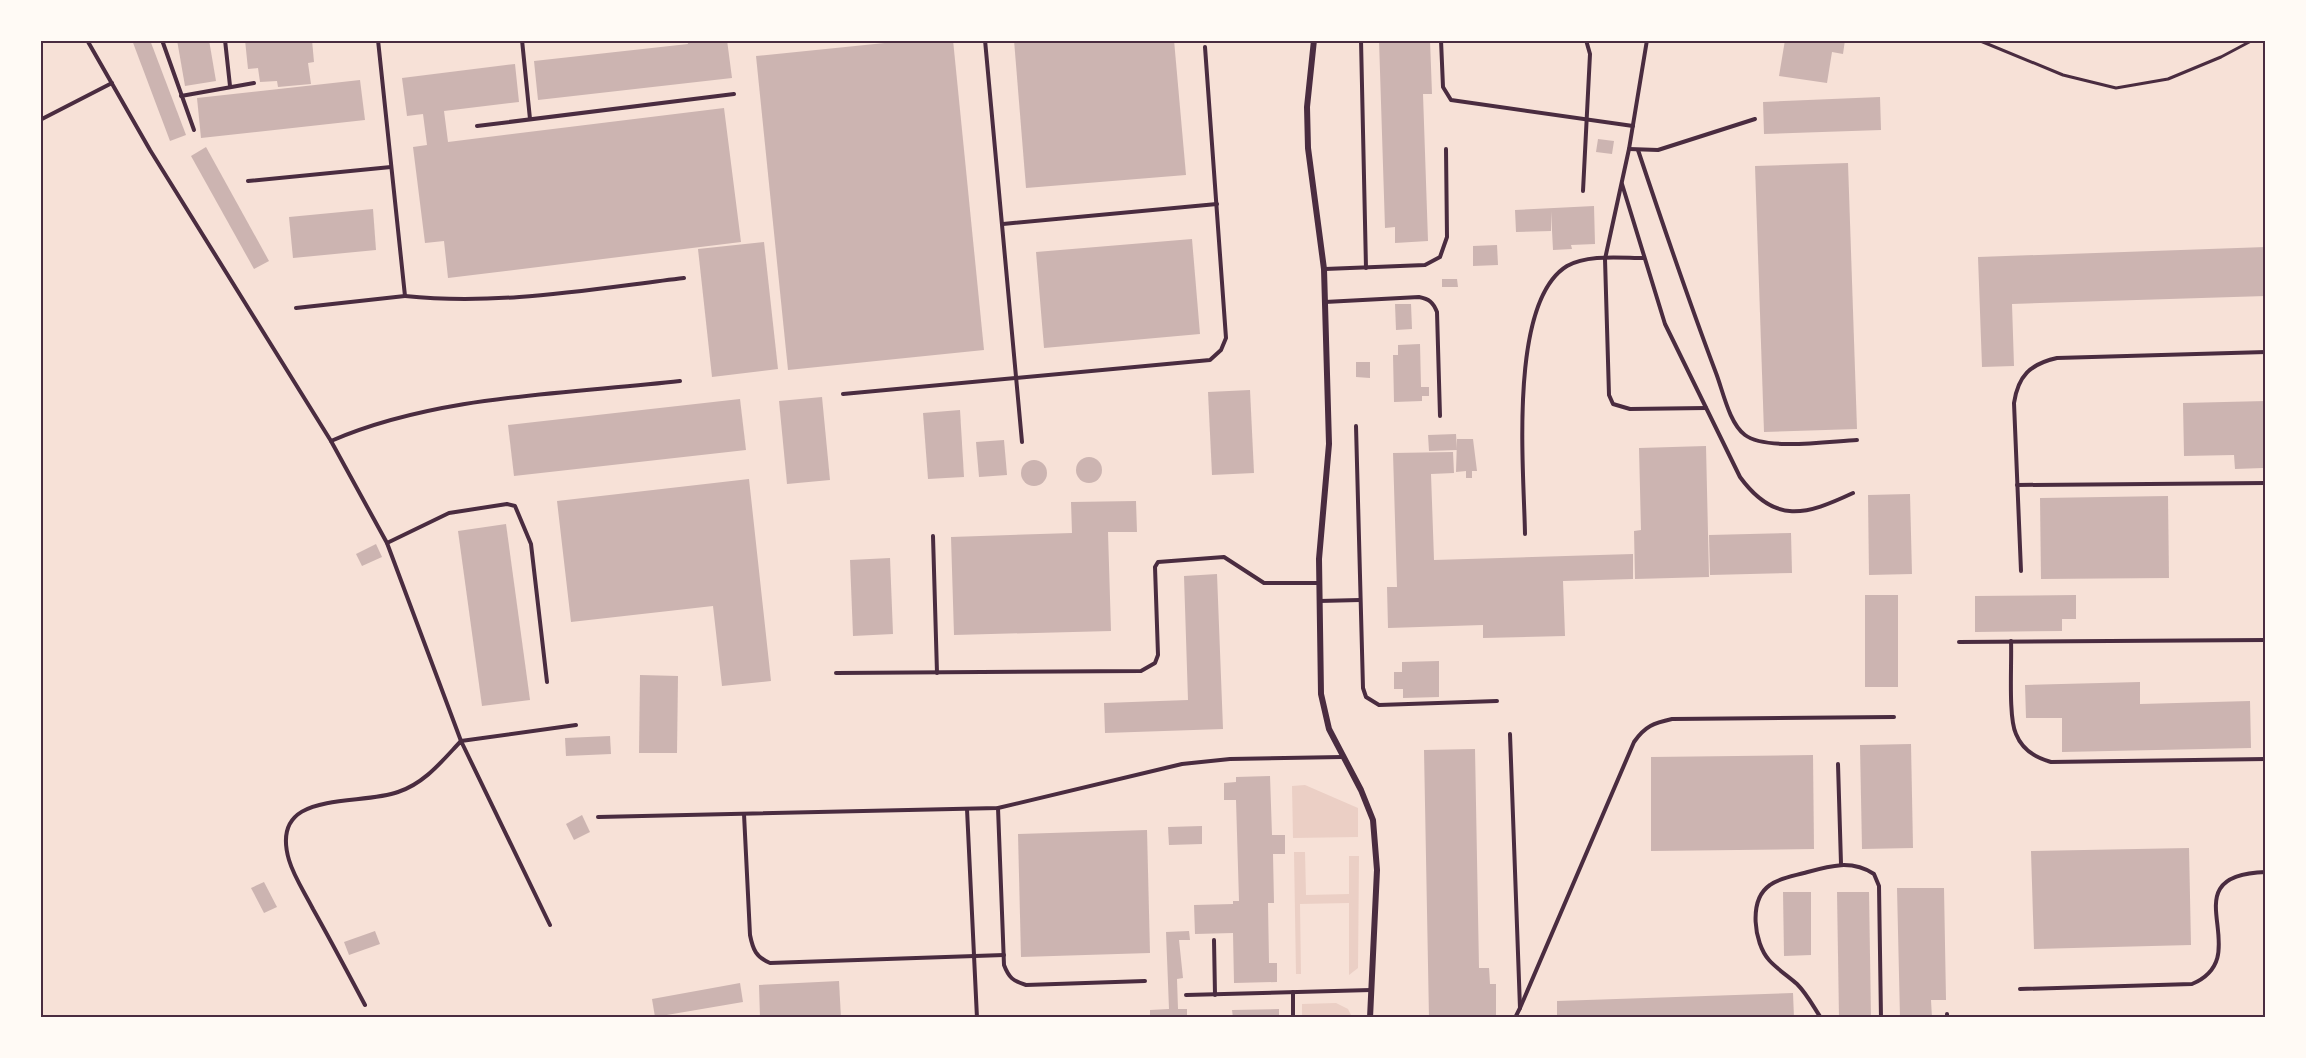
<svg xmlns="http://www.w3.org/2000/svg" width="2306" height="1058" font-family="Roboto,sans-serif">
	<rect width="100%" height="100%" fill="#f7e1d7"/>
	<g fill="#ebcfc5">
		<path d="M 1305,785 L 1358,808 L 1358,837 L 1293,838 L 1292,786 Z"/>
		<path d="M 1294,852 L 1305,852 L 1306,895 L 1349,894 L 1349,856 L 1359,856 L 1358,968 L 1349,975 L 1349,903 L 1300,904 L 1301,974 L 1296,974 Z"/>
		<path d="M 1336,1003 L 1348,1009 L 1352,1017 L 1302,1017 L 1302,1004 Z"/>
	</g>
	<g fill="#ccb4b1">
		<path d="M 132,40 L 150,40 L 186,135 L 170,141 Z"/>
		<path d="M 177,40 L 209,40 L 216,81 L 185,86 Z"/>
		<path d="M 245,40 L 312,40 L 314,62 L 308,63 L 311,84 L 278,87 L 277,81 L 260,82 L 258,68 L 248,69 Z"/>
		<path d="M 687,40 L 727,40 L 732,78 L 538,100 L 534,61 L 688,44 Z"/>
		<path d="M 914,40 L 953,40 L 984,350 L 788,370 L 756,56 Z"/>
		<path d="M 1014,40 L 1174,40 L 1186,175 L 1026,188 Z"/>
		<path d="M 1379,40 L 1430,40 L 1432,94 L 1423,94 L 1428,241 L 1395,243 L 1395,227 L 1385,228 Z"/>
		<path d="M 1785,40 L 1845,40 L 1843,54 L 1832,52 L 1827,83 L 1779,76 Z"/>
		<path d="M 515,64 L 519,102 L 444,111 L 448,142 L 724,108 L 741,242 L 448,278 L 444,241 L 425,243 L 413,147 L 427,145 L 423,114 L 407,116 L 402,78 Z"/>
		<path d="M 360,80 L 365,120 L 201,138 L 197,98 Z"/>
		<path d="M 1880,97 L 1881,130 L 1764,134 L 1763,102 Z"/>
		<path d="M 1598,139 L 1614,141 L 1612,154 L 1596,152 Z"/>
		<path d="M 206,147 L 269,261 L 254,269 L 191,156 Z"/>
		<path d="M 1848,163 L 1857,429 L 1764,432 L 1755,166 Z"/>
		<path d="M 1594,206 L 1595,244 L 1571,245 L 1572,249 L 1553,250 L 1551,211 L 1551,231 L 1516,232 L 1515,210 Z"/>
		<path d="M 373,209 L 376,250 L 293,258 L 289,217 Z"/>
		<path d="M 1192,239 L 1200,334 L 1044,348 L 1036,252 Z"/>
		<path d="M 764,242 L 778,369 L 712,377 L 698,249 Z"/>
		<path d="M 1497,245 L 1498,265 L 1473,266 L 1473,246 Z"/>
		<path d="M 2266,247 L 2266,296 L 2012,304 L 2014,366 L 1982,367 L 1978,257 Z"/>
		<path d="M 1442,279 L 1457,279 L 1458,287 L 1442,287 Z"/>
		<path d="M 1395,304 L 1411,304 L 1412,329 L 1396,330 Z"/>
		<path d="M 1420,344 L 1421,387 L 1429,387 L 1429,396 L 1422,396 L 1422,401 L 1394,402 L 1393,355 L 1398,355 L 1398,345 Z"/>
		<path d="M 1356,362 L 1370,362 L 1370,378 L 1356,377 Z"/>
		<path d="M 1250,390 L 1254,473 L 1212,475 L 1208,392 Z"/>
		<path d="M 822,397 L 830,480 L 787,484 L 779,401 Z"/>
		<path d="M 740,399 L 746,450 L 514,476 L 508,425 Z"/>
		<path d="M 2266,401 L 2263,468 L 2235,469 L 2234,455 L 2184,456 L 2183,403 Z"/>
		<path d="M 960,410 L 964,477 L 928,479 L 923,413 Z"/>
		<path d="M 1456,434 L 1457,450 L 1429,451 L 1428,435 Z"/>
		<path d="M 1457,439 L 1473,439 L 1477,471 L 1472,471 L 1472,478 L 1466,478 L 1466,471 L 1456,472 Z"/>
		<path d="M 1004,440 L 1007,475 L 979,477 L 976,442 Z"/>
		<path d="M 1706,446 L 1709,577 L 1635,579 L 1634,531 L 1641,530 L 1639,448 Z"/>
		<path d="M 1453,452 L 1454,473 L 1431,474 L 1434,560 L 1633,554 L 1633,579 L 1563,581 L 1565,636 L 1483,638 L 1483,625 L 1388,628 L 1387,587 L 1397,587 L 1393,453 Z"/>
		<circle cx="1089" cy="470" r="13"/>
		<circle cx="1034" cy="473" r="13"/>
		<path d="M 749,479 L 771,681 L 722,686 L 713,606 L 571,622 L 557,501 Z"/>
		<path d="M 1910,494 L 1912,574 L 1869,575 L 1868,495 Z"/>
		<path d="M 2168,496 L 2169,578 L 2041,579 L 2040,498 Z"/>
		<path d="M 1136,501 L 1137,532 L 1108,532 L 1111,631 L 954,635 L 951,537 L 1072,533 L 1071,502 Z"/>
		<path d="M 506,524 L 530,700 L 482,706 L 458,531 Z"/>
		<path d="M 1791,533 L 1792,573 L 1710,575 L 1709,535 Z"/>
		<path d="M 376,544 L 382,557 L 362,566 L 356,554 Z"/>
		<path d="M 890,558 L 893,634 L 853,636 L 850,560 Z"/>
		<path d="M 1217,574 L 1223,729 L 1105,733 L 1104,703 L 1188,700 L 1184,576 Z"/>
		<rect x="1865" y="595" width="33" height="92"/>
		<path d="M 2076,595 L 2076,619 L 2062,619 L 2062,631 L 1975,632 L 1975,596 Z"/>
		<path d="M 1439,661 L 1439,697 L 1403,698 L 1403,689 L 1394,689 L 1394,672 L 1402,672 L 1402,662 Z"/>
		<path d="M 640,675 L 678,676 L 677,753 L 639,753 Z"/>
		<path d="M 2140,682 L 2140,704 L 2250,701 L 2251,748 L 2062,752 L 2062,718 L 2026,718 L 2025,685 Z"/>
		<path d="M 610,736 L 611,754 L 566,756 L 565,738 Z"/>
		<path d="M 1911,744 L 1913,848 L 1862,849 L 1860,745 Z"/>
		<path d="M 1475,749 L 1479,968 L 1489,968 L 1490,984 L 1496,984 L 1496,1017 L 1429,1018 L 1424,750 Z"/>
		<path d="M 1813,755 L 1814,849 L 1651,851 L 1651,757 Z"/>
		<path d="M 1270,776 L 1272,835 L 1285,835 L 1285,854 L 1273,854 L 1274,903 L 1268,903 L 1269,963 L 1277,963 L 1277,982 L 1234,983 L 1233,933 L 1195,934 L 1194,905 L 1233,904 L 1233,901 L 1239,901 L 1236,800 L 1224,800 L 1224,783 L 1236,782 L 1236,777 Z"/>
		<path d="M 582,815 L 590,832 L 574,840 L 566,824 Z"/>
		<path d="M 1202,826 L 1202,844 L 1169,845 L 1168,827 Z"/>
		<path d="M 1147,830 L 1150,953 L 1021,957 L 1018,834 Z"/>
		<path d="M 2189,848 L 2191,945 L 2034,949 L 2031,851 Z"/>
		<path d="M 264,882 L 277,907 L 264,913 L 251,888 Z"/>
		<path d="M 1897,888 L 1944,888 L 1946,1000 L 1931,1000 L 1932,1018 L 1900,1018 Z"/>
		<path d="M 1783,892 L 1811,892 L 1811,955 L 1784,956 Z"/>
		<path d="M 1837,892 L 1869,892 L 1871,1018 L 1839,1018 Z"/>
		<path d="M 375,931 L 380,944 L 349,955 L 344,942 Z"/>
		<path d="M 1189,931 L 1190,940 L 1179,940 L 1183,978 L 1177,979 L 1178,1009 L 1187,1009 L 1187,1018 L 1150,1018 L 1150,1010 L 1169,1009 L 1166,932 Z"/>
		<path d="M 839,981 L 841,1018 L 760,1018 L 759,985 Z"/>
		<path d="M 740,983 L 743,1002 L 655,1017 L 652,999 Z"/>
		<path d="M 1793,993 L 1794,1018 L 1557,1018 L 1557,1001 Z"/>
		<path d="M 1279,1009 L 1279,1018 L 1233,1018 L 1232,1010 Z"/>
	</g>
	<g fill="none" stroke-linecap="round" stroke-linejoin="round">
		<path stroke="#4a2c40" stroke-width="3" d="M 1978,40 L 2063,75 L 2116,88 L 2168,79 L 2221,57 L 2253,40"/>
		<g stroke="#4a2c40" stroke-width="4">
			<path d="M 87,40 L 150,150 L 331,441 L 387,543 L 461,741 L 576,725"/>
			<path d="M 162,40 L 194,130"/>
			<path d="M 225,40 L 230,86"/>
			<path d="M 522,40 L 530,119"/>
			<path d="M 985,40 L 1022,442"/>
			<path d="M 1361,40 L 1366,268"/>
			<path d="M 1441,40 L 1443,87 L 1451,100 L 1633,126"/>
			<path d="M 1647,40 L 1629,149 L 1605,259 L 1609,395 L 1613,404 L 1630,409 L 1706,408"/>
			<path d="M 181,96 L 254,83"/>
			<path d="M 40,120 L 112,83"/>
			<path d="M 477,126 L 734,94"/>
			<path d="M 1629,149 L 1658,150 L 1755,119"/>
			<path d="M 1638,150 C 1663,225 1688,299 1716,373 C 1723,391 1729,423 1745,435 C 1766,451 1831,441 1857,440"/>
			<path d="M 248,181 L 391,167"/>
			<path d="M 1622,184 L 1665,324 L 1740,477 C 1775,525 1806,515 1853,493"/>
			<path d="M 1583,191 L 1590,54 L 1586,40"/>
			<path d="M 1003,224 L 1217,204"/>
			<path d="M 1325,269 L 1425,265 L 1440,257 L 1447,237 L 1446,149"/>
			<path d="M 405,296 C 499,306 591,289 684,278"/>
			<path d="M 1325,302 L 1419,297 C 1429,299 1433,302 1437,312 L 1440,416"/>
			<path d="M 296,308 L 405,296 L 378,40"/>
			<path d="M 843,394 L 1210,360 L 1221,350 L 1226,338 L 1205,47"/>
			<path d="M 1356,426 L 1363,688 L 1366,697 L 1379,705 L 1497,701"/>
			<path d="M 331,441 C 437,395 565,394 680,381"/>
			<path d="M 2017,485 L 2266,483"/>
			<path d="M 1525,534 C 1524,471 1508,302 1567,266 C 1588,254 1621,258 1644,258"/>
			<path d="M 933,536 L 937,673"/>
			<path d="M 387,543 L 449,513 L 507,504 L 515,506 L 531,544 L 547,682"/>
			<path d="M 2021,571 L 2014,403 C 2018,376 2030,364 2057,358 L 2266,352"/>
			<path d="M 1319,601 L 1360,600"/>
			<path d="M 2011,641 C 2012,662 2008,717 2016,734 C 2022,749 2036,758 2051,762 L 2266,759"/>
			<path d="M 1959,642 L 2266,640"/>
			<path d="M 836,673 L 1141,671 L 1155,663 L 1158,655 L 1155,567 L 1158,562 L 1224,557 L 1264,583 L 1318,583"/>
			<path d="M 1510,734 L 1520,1008 L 1515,1018"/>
			<path d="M 1838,764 L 1841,864"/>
			<path d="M 998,808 L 1004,965 C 1009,978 1013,981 1026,985 L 1145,981"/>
			<path d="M 967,809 L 977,1018"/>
			<path d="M 744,814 L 750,935 C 753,950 756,957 770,963 L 1004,955"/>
			<path d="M 598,817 L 998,808 L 1182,764 L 1230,759 L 1342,757"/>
			<path d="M 1214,940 L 1215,995"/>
			<path d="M 2020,989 L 2192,984 C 2260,955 2165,875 2266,872"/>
			<path d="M 1293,992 L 1293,1018"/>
			<path d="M 1186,995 L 1371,990"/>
			<path d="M 365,1005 C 348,973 331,941 313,909 C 305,893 294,877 289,860 C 268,788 357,807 398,792 C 425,783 442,761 461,741 L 550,925"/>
			<path d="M 1520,1008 L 1634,742 C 1645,726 1654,723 1672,719 L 1894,717"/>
			<path d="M 1947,1014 L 1947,1018"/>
			<path d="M 1821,1018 C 1813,1006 1807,994 1797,984 C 1788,976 1777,969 1769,960 C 1754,943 1748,900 1770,885 C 1779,878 1793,876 1804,873 C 1829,866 1851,859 1874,874 L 1879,886 L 1881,1018"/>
		</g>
		<path stroke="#4a2c40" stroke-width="6" d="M 1314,40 L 1307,107 L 1308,148 L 1324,269 L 1329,444 L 1319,559 L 1321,694 L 1329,729 L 1361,790 L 1373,820 L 1377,870 L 1370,1018"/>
	</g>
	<rect width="2306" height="1058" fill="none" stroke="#fffaf5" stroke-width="84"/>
	<rect x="42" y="42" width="2222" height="974" fill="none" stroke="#4a2c40" stroke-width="2"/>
</svg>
